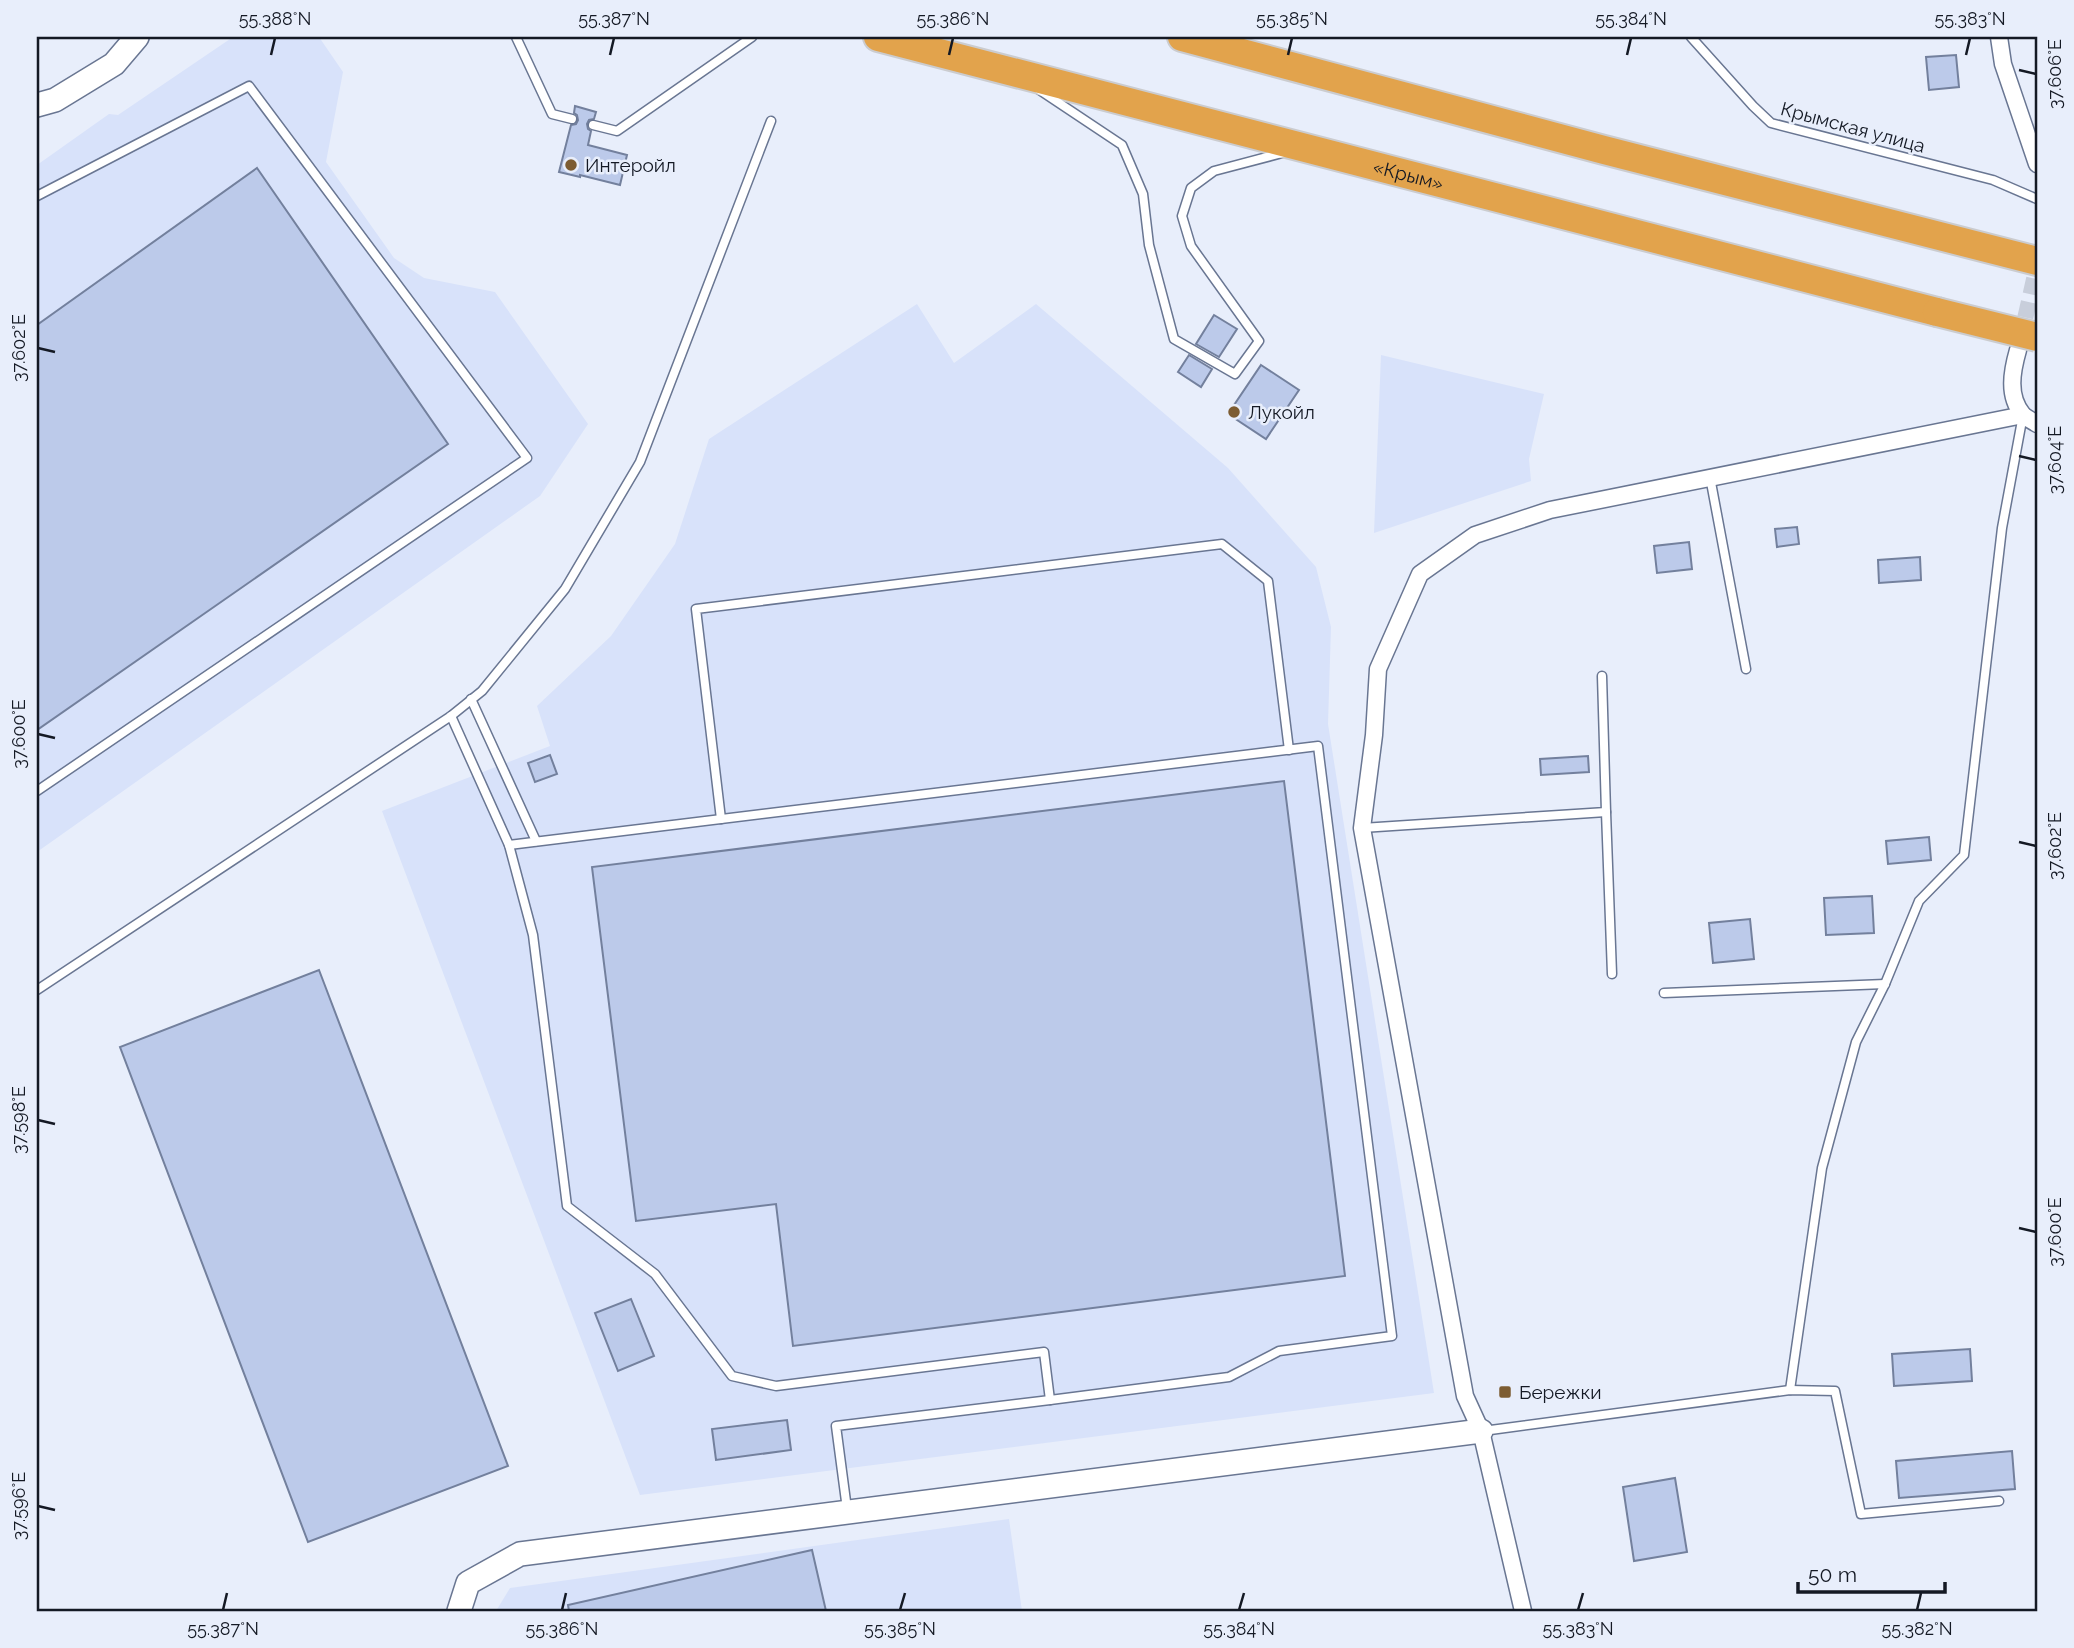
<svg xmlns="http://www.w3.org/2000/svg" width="2074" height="1648" font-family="Raleway,sans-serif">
	<rect width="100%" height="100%" fill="#e8eefb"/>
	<g fill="#d8e2fa">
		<path d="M 233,37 L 319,37 L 343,72 L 326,162 L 394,258 L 424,278 L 495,292 L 588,424 L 540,496 L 37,852 L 37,165 L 109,114 L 118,115 Z"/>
		<path d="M 917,304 L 954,363 L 1036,304 L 1228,468 L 1316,567 L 1331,627 L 1328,724 L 1434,1393 L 640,1495 L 382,811 L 550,746 L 537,706 L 611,636 L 675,544 L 709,439 Z"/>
		<path d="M 1381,355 L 1544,394 L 1529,459 L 1531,481 L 1374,533 Z"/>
		<path d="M 1009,1519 L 1022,1611 L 496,1611 L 510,1588 Z"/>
	</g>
	<g fill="#bccaea" stroke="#73809d" stroke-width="2">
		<path d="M 1956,55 L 1959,87 L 1929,90 L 1926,57 Z"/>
		<path d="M 575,106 L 596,112 L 594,119 L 589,120 L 587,124 L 588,129 L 591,131 L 588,145 L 627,155 L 620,185 L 580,175 L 580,177 L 559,172 L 571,125 L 576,124 L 578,120 L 577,115 L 574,113 Z"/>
		<path d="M 257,168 L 448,444 L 37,730 L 37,325 Z"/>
		<path d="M 1214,315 L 1237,329 L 1219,357 L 1196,344 Z"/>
		<path d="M 1189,355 L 1212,369 L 1201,387 L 1178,372 Z"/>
		<path d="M 1261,365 L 1299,390 L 1266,439 L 1228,414 Z"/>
		<path d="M 1797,527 L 1799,544 L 1777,547 L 1775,529 Z"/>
		<path d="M 1689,542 L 1692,569 L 1657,573 L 1654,546 Z"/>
		<path d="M 1920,557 L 1921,580 L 1879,583 L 1878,560 Z"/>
		<path d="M 550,755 L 557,774 L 535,782 L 528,763 Z"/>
		<path d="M 1588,756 L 1589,772 L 1541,775 L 1540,759 Z"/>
		<path d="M 1284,781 L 1345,1276 L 793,1346 L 776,1204 L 636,1221 L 592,867 Z"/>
		<path d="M 1929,837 L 1931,860 L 1888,864 L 1886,841 Z"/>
		<path d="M 1872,896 L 1874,933 L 1826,935 L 1824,898 Z"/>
		<path d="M 1750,919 L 1754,959 L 1713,963 L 1709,923 Z"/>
		<path d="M 319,970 L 508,1466 L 308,1542 L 120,1047 Z"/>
		<path d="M 631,1299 L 654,1356 L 618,1371 L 595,1313 Z"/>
		<path d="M 1970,1349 L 1972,1381 L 1894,1386 L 1892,1354 Z"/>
		<path d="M 787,1420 L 791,1450 L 716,1460 L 712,1429 Z"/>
		<path d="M 2012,1451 L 2015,1489 L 1899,1498 L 1896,1461 Z"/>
		<path d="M 1675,1478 L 1687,1552 L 1634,1561 L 1623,1487 Z"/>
		<path d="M 812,1550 L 826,1611 L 569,1611 L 568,1605 Z"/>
	</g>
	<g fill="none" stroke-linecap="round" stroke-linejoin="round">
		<path stroke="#c8cedb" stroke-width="16" stroke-dasharray="16 8" stroke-linecap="butt" d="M 2020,341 L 2037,266"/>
		<defs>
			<g id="lane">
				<path d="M 516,37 L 552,114 L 572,119"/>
				<path d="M 1691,37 L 1753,106 L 1771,123 L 1993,180 L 2037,199"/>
				<path d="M 1038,89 L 1122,145 L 1143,194 L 1149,245 L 1174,339 L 1235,374 L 1259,341 L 1191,246 L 1182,216 L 1191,188 L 1214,171 L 1286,152"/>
				<path d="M 593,125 L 617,131 L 752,37"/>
				<path d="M 37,196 L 249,86 L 527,458 L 37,791"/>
				<path d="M 1710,477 L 1746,669"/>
				<path d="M 471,699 L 536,841"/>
				<path d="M 451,716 L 509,845 L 533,935 L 567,1206 L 655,1274 L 732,1376 L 776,1386 L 1044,1352 L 1050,1400 L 836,1426 L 847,1509"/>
				<path d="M 1606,812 L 1612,974"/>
				<path d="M 721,819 L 696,609 L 1222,544 L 1268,581 L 1289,750"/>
				<path d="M 1362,828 L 1606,812 L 1602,676"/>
				<path d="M 509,845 L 1318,746 L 1392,1336 L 1279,1351 L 1229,1377 L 1050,1400"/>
				<path d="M 37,990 L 451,716 L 482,691 L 565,589 L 640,462 L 771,121"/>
				<path d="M 1664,993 L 1885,984"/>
				<path d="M 1790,1390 L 1822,1168 L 1856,1042 L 1885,984 L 1919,901 L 1964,855 L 2002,528 L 2023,415"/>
				<path d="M 1483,1431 L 1790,1390 L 1835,1391 L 1861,1514 L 1999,1501"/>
			</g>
			<g id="street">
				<path d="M 1999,37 L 2003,64 L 2037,164"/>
				<path d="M 2018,350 C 2012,371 2007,396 2023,415 C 2026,418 2033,421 2037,424"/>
				<path d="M 1523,1611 L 1481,1431 L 1465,1396 L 1362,828 L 1374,735 L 1378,669 L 1420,574 L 1475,535 L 1550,510 L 2023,415"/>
			</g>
			<g id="secondary">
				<path d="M 37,105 L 55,100 L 114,64 L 137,37"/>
				<path d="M 459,1611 L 468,1583 L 520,1554 L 1481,1431"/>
			</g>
			<g id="highway">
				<path id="s1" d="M 878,37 L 1937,312"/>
				<path d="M 1182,37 L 1604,150 L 2037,261"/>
			</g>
		</defs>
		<use href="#lane" stroke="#697692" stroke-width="11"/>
		<use href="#street" stroke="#697692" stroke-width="19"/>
		<use href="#secondary" stroke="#697692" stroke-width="26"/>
		<use href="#highway" stroke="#cbcccf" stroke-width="32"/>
		<use href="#lane" stroke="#fff" stroke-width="8"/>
		<use href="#street" stroke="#fff" stroke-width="16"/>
		<use href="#secondary" stroke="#fff" stroke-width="23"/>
		<use href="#highway" stroke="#e2a34c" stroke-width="28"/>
		<defs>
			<path id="highway-bridge" d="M 1937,312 L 2037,337"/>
		</defs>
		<use href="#highway-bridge" stroke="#cbcccf" stroke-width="32" stroke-linecap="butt"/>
		<use href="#highway-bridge" stroke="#e2a34c" stroke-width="28"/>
	</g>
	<path fill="none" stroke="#141924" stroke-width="2.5" d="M 271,55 L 275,38M 610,55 L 614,38M 949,55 L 953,38M 1288,55 L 1292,38M 1627,55 L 1631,38M 1966,55 L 1970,38M 2019,70 L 2036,74M 38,348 L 55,352M 2019,456 L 2036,460M 38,734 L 55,738M 2019,842 L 2036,846M 38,1120 L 55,1124M 2019,1228 L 2036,1232M 38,1506 L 55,1510M 223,1610 L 227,1593M 562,1610 L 566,1593M 900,1610 L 905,1593M 1239,1610 L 1244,1593M 1578,1610 L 1583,1593M 1917,1610 L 1921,1593"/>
	<g fill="#7c5c32" stroke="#e8eefb" stroke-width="2.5">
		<circle cx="571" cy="165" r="7"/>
		<circle cx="1234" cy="412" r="7"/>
		<rect x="1498" y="1385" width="14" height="14" rx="3.5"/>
	</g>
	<g text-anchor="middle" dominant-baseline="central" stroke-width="5" stroke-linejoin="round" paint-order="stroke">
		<g font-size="19" fill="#141924" stroke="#e8eefb">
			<text transform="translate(1853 127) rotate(15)">Крымская улица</text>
			<text stroke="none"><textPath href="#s1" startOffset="548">«Крым»</textPath></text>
		</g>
		<g font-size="19" fill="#141924" stroke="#e8eefb" text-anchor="start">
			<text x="585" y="165">Интеройл</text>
			<text x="1248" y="412">Лукойл</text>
			<text x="1519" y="1392">Бережки</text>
		</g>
	</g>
	<rect width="2074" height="1648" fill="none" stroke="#e8eefb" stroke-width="77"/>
	<path d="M1798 1582v10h147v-10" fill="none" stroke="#141924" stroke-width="3.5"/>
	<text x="1808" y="1582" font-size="21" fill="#141924" stroke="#e8eefb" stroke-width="5" paint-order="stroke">50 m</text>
	<rect x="38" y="38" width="1998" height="1572" fill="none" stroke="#141924" stroke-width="2.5"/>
	<g font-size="18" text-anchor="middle" fill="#141924">
		<text x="275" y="25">55.388°N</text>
		<text x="614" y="25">55.387°N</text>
		<text x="953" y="25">55.386°N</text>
		<text x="1292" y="25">55.385°N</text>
		<text x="1631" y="25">55.384°N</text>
		<text x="1970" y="25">55.383°N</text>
		<text transform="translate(2055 74) rotate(-90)" y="6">37.606°E</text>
		<text transform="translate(19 348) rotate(-90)" y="6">37.602°E</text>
		<text transform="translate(2055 460) rotate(-90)" y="6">37.604°E</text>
		<text transform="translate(19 734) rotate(-90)" y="6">37.600°E</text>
		<text transform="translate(2055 846) rotate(-90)" y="6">37.602°E</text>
		<text transform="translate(19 1120) rotate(-90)" y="6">37.598°E</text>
		<text transform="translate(2055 1232) rotate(-90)" y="6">37.600°E</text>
		<text transform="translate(19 1506) rotate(-90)" y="6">37.596°E</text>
		<text x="223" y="1635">55.387°N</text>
		<text x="562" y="1635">55.386°N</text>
		<text x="900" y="1635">55.385°N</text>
		<text x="1239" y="1635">55.384°N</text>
		<text x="1578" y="1635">55.383°N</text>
		<text x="1917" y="1635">55.382°N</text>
	</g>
</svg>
